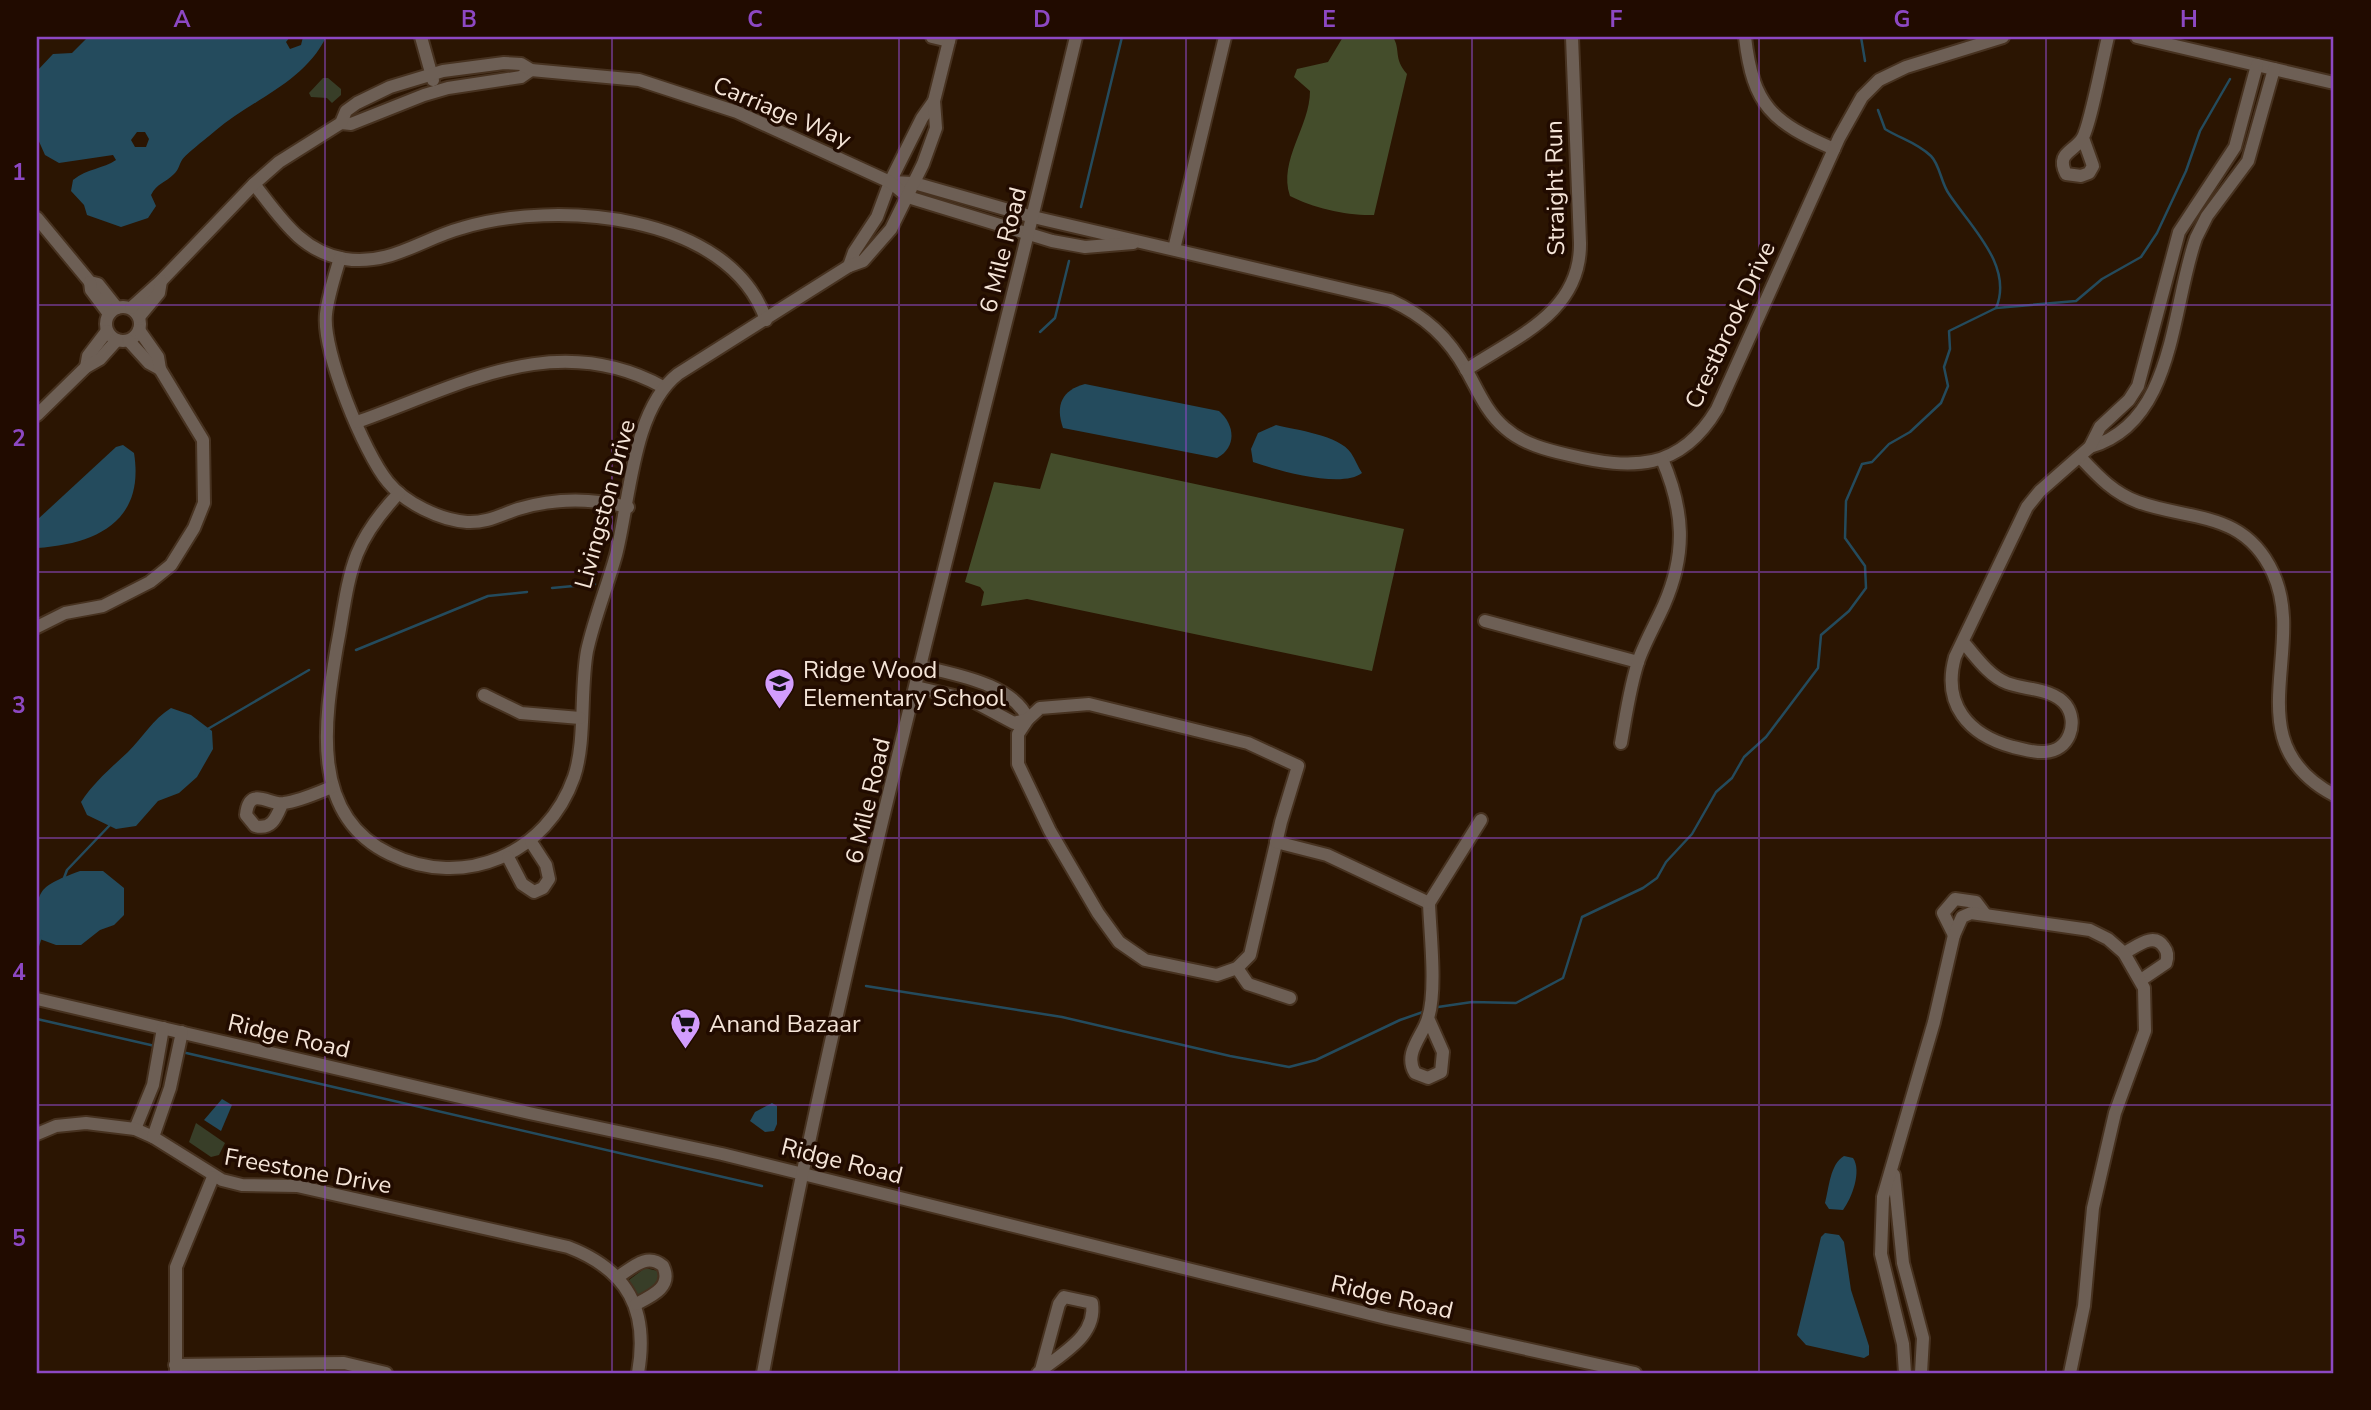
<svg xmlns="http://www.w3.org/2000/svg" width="2371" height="1410" font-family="'Nunito Sans',sans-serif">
	<rect width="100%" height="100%" fill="#2b1502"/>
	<g fill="#383e28">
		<path d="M 323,78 L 328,78 L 341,89 L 341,95 L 332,103 L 327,98 L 311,97 L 309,93 Z"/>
		<path d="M 196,1123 L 225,1143 L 219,1155 L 211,1157 L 189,1142 Z"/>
		<path d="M 645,1268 L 658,1271 L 661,1283 L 637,1297 L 628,1285 L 629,1280 Z"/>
	</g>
	<g fill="#444d2b">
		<path d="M 1343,37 L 1393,37 C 1401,50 1393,58 1407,74 L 1374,215 C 1348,216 1313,208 1290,196 C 1278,160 1310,127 1310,91 L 1294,77 L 1297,69 L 1328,62 Z"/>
		<path d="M 1051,453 L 1404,529 L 1372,671 L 1027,599 L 981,606 L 984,592 L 980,587 L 965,582 L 994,482 L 1040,489 Z"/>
	</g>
	<g fill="#244b5d" fill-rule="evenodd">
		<path d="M 88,37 L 290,37 L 286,42 L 290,49 L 301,45 L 303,37 L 326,37 C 304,83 251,100 215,131 C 208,137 186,154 182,160 C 179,165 179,169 174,174 C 165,183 157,183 151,195 L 156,206 L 148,218 L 121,227 L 87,215 L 84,205 L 71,191 L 73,180 C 88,168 103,169 116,160 L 113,155 L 59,163 L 45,155 L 37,137 L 37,71 L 53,54 L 72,53 ZM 137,132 L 145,132 L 149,139 L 146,147 L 135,147 L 131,140 Z"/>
		<path d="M 1085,384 L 1219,411 C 1235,425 1237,447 1217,458 L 1063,428 C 1055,405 1062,390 1085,384 Z"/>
		<path d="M 1276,425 C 1296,430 1339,435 1351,453 C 1355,459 1358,467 1362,473 C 1342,489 1276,470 1253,462 L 1251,449 L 1258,433 Z"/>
		<path d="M 123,445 L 134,453 C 145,521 97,544 37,548 L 37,520 L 116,447 Z"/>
		<path d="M 171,708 L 191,715 L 212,731 L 213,749 L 197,777 L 179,793 L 158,801 L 136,826 L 116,829 L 87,815 L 81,802 C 94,782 111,768 128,752 C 143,737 152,720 171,708 Z"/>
		<path d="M 80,871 L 103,871 L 124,888 L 124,915 L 114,925 L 100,930 L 81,945 L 56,945 L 37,938 C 37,890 34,888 80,871 Z"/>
		<path d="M 222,1099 L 232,1105 L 221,1131 L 204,1120 Z"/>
		<path d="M 772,1103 L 777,1106 L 777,1124 L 774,1131 L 765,1132 L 750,1121 L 755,1112 Z"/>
		<path d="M 1844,1156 L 1853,1158 C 1862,1171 1852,1198 1843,1210 L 1829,1209 L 1825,1203 C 1829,1188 1830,1164 1844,1156 Z"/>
		<path d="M 1825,1233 L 1839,1235 L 1844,1242 L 1851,1290 L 1869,1346 L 1869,1355 L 1864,1358 L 1806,1345 L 1797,1335 L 1821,1237 Z"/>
	</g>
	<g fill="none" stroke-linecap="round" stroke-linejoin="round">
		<g stroke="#244b5d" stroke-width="2.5">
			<path d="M 1861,37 L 1865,61"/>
			<path d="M 1878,110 L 1885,129 C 1901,139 1916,142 1931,156 C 1940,165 1941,183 1949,194 C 1970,226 2014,266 1996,308"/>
			<path d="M 1081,207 L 1122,37"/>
			<path d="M 1040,332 L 1055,318 L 1069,261"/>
			<path d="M 552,588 L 595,584"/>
			<path d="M 356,650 L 488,596 L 527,592"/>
			<path d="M 206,730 L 309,670"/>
			<path d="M 64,878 L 67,870 L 110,825"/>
			<path d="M 37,949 L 41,936"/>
			<path d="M 866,986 L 1062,1017 L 1230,1056 L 1289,1067 L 1316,1060 L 1400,1020 L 1423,1012"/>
			<path d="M 1438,1007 L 1472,1002 L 1516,1003 L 1563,978 L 1582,917 L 1643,888 L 1657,878 L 1666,862 L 1692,834 L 1716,792 L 1732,778 L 1744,757 L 1766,737 L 1818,668 L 1821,635 L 1849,611 L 1866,588 L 1865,566 L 1845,538 L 1846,501 L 1862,464 L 1872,462 L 1889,444 L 1910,432 L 1941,403 L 1948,386 L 1944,367 L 1950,349 L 1949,331 L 1996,308 L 2076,301 L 2102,279 L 2141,257 L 2157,233 L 2186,171 L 2200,131 L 2230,79"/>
			<path d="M 37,1019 L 155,1046"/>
			<path d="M 182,1052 L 762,1186"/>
		</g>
		<defs>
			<g id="minor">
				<path d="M 421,37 L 433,80"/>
				<path d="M 932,37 L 949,41"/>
				<path d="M 1745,37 C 1753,106 1772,122 1834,149"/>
				<path d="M 2137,37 L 2334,83"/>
				<path d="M 341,123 L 351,124 L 424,95 L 448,88 L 521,77 L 531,70"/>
				<path d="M 2083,138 L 2093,166 L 2089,173 L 2081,176 L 2066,174 C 2056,153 2072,153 2082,139 C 2090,127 2103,56 2108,37"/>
				<path d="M 890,182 L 914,183 L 1033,217 L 1390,300 C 1425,316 1448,337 1467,371 C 1478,391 1487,413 1505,428 C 1523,444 1547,450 1569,455 C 1632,470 1680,471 1717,409 L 1839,138 L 1862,97 L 1879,80 L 1906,67 L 2003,37"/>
				<path d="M 254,184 C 280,217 301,252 345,259 C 390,266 421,239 462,228 C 554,200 729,212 766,320"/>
				<path d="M 37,218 L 90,282 L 98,284 L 117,308"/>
				<path d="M 1174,249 L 1225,37"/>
				<path d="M 340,258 C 335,275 328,296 326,314 C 322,351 364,453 388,482 C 405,503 440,520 467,522 C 487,523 500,515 518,509 C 554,498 591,498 628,507"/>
				<path d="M 849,266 L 854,252 L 877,217 L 890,182 L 922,118 L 934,101"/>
				<path d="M 90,282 L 91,290 L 109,314"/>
				<circle cx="123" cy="324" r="17"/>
				<path d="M 131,308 L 161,281 L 254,184 L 279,162 L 341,123 L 346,111 L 357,103 L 390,87 L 443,71 L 504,63 L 521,64 L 531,70 L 639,80 L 737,112 L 890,182 L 908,197 L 1052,241 L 1085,247 L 1133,243"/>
				<path d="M 139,317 L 159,293 L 161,281"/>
				<path d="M 129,341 L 149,363 L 160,369"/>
				<path d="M 86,367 L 88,356 L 107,331"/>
				<path d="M 1466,370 C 1515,337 1581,313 1580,243 L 1572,37"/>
				<path d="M 37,415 L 86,367 L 100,359 L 117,340"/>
				<path d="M 357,422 C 459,386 556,328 663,387"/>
				<path d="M 2090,447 C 2175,423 2171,308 2196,238 L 2207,216 L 2248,161 L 2274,69"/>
				<path d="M 2080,457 C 2097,475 2113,493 2138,502 C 2190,521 2244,510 2273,573 C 2308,649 2234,742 2334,795"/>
				<path d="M 399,493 C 383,510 366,532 357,554 C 346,582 343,616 337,646 C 325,718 308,815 390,854 C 464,890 547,854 574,777 C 586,742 580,689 587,651 C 594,619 607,587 616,555 C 630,501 632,410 678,374 L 849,266 L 863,261 L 891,229 L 923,164 L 936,128 L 934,101 L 950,37"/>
				<path d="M 1485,621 L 1638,662"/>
				<path d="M 37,627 L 65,613 L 103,606 L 150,582 L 171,565 L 194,528 L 204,503 L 203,440 L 160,369 L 158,357 L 139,330"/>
				<path d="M 1964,643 C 1976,657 1989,676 2007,683 C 2025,690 2053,688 2066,705 C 2079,723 2069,751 2045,752 C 2034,753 2023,749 2013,747 C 1968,735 1942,704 1955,657 L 2027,507 L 2040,491 L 2090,447 L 2100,427 L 2129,400 L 2138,386 L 2179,232 L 2235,147 L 2257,65"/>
				<path d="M 921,666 C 955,675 1012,683 1028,719"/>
				<path d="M 916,687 L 971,700 L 1014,723 L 1028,719 L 1040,708 L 1089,704 L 1248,743 L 1298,766 L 1281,822 L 1250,955 L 1237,968 L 1217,975 L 1145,960 L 1119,942 L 1098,913 L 1050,831 L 1018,764 L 1018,734 L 1028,719"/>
				<path d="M 484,695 L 521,713 L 580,718"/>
				<path d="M 1621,743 C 1626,715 1630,685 1639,659 C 1646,640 1656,623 1664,605 C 1687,553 1684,510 1662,459"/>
				<path d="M 282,804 C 276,818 272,830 255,826 L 246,815 C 249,784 270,806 284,803 C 300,801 317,793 332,787"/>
				<path d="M 1276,842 L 1327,855 L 1429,903 C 1430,933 1437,990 1428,1018 C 1423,1036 1403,1053 1415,1073 L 1428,1078 L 1441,1072 L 1443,1052 L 1428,1018"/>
				<path d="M 508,857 L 522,884 L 534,892 L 543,888 L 549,879 L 546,865 L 531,842"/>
				<path d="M 1429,903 L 1481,820"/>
				<path d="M 1954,935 L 1943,913 L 1955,899 L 1976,902 L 1985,914"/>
				<path d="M 2124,953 C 2136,947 2154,931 2164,947 C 2168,952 2168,957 2166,963 L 2141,980"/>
				<path d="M 1237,968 L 1248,984 L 1290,998"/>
				<path d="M 37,999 L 529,1113 L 722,1154 L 1386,1318 L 1635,1373"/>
				<path d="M 135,1129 L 153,1085 L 163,1028"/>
				<path d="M 37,1134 L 56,1126 L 86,1123 L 135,1129 L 153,1137 L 222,1180 L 242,1185 L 297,1186 L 568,1247 C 628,1270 649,1310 638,1373"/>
				<path d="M 153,1137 L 170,1088 L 182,1032"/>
				<path d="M 1894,1175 L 1903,1263 L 1923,1338 L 1921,1373"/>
				<path d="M 618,1277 C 632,1268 647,1252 663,1266 C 673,1287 652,1296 636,1304"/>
				<path d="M 175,1365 L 344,1363 L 386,1373"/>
				<path d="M 176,1372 L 176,1267 L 213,1177"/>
				<path d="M 763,1373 C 846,923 970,481 1076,37"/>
				<path d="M 1038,1373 C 1060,1354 1097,1337 1092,1303 L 1064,1297 L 1059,1304 L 1041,1370"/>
				<path d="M 1905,1373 L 1903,1344 L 1881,1254 L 1883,1197 L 1934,1022 L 1954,935 L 1962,917 L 1971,913 L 2090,930 L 2108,939 L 2124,953 L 2144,988 L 2145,1031 L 2115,1113 L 2093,1208 L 2084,1306 L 2070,1373"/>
			</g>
		</defs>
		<use href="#minor" stroke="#473220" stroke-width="16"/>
		<use href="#minor" stroke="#6d5f55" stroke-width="12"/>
	</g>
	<path fill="none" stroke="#8d48c3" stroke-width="2" stroke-opacity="0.55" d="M 325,37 L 325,1373M 612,37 L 612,1373M 899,37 L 899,1373M 1186,37 L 1186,1373M 1472,37 L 1472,1373M 1759,37 L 1759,1373M 2046,37 L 2046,1373M 37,305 L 2334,305M 37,572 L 2334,572M 37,838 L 2334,838M 37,1105 L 2334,1105"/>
	<defs>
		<symbol id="school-pin" viewBox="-11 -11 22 30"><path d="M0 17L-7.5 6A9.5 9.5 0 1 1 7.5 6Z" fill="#d29dfd" stroke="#210b00"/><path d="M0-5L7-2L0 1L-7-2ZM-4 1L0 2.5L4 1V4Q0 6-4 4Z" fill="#111"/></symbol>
		<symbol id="supermarket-pin" viewBox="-11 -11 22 30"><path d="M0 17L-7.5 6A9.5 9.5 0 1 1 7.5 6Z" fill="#d29dfd" stroke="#210b00"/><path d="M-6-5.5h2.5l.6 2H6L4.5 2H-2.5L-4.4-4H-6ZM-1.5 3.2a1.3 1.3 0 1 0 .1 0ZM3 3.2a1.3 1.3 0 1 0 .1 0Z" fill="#111"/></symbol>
	</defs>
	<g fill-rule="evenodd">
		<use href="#school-pin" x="762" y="666" width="35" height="47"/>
		<use href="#supermarket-pin" x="668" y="1006" width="35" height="47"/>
	</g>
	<g text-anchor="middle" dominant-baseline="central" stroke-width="7" stroke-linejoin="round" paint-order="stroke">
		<g font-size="24" fill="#f5e5d8" stroke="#210b00">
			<text transform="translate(782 112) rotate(23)">Carriage Way</text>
			<text transform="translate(1555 188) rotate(-91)">Straight Run</text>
			<text transform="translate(1003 250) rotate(-76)">6 Mile Road</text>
			<text transform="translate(1730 325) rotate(-65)">Crestbrook Drive</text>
			<text transform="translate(605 504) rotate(-75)">Livingston Drive</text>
			<text transform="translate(868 801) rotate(-77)">6 Mile Road</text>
			<text transform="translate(289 1036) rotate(13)">Ridge Road</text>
			<text transform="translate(842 1161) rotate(14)">Ridge Road</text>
			<text transform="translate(308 1171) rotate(10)">Freestone Drive</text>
			<text transform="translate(1392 1297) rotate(13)">Ridge Road</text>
		</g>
		<g font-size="24" fill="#f5e5d8" stroke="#210b00" text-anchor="start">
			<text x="803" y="670">Ridge Wood<tspan x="803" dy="28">Elementary School</tspan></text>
			<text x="709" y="1024">Anand Bazaar</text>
		</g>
	</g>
	<rect width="2371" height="1410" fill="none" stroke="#210b00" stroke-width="77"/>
	<rect x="38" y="38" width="2294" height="1334" fill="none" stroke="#8d48c3" stroke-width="2.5"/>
	<g font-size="23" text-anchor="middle" font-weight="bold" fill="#8d48c3">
		<text x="182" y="27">A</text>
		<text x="469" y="27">B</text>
		<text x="755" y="27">C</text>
		<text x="1042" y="27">D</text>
		<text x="1329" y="27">E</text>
		<text x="1616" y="27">F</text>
		<text x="1902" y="27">G</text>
		<text x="2189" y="27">H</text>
		<text x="19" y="180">1</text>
		<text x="19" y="446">2</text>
		<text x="19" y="713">3</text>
		<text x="19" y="980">4</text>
		<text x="19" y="1246">5</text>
	</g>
</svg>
